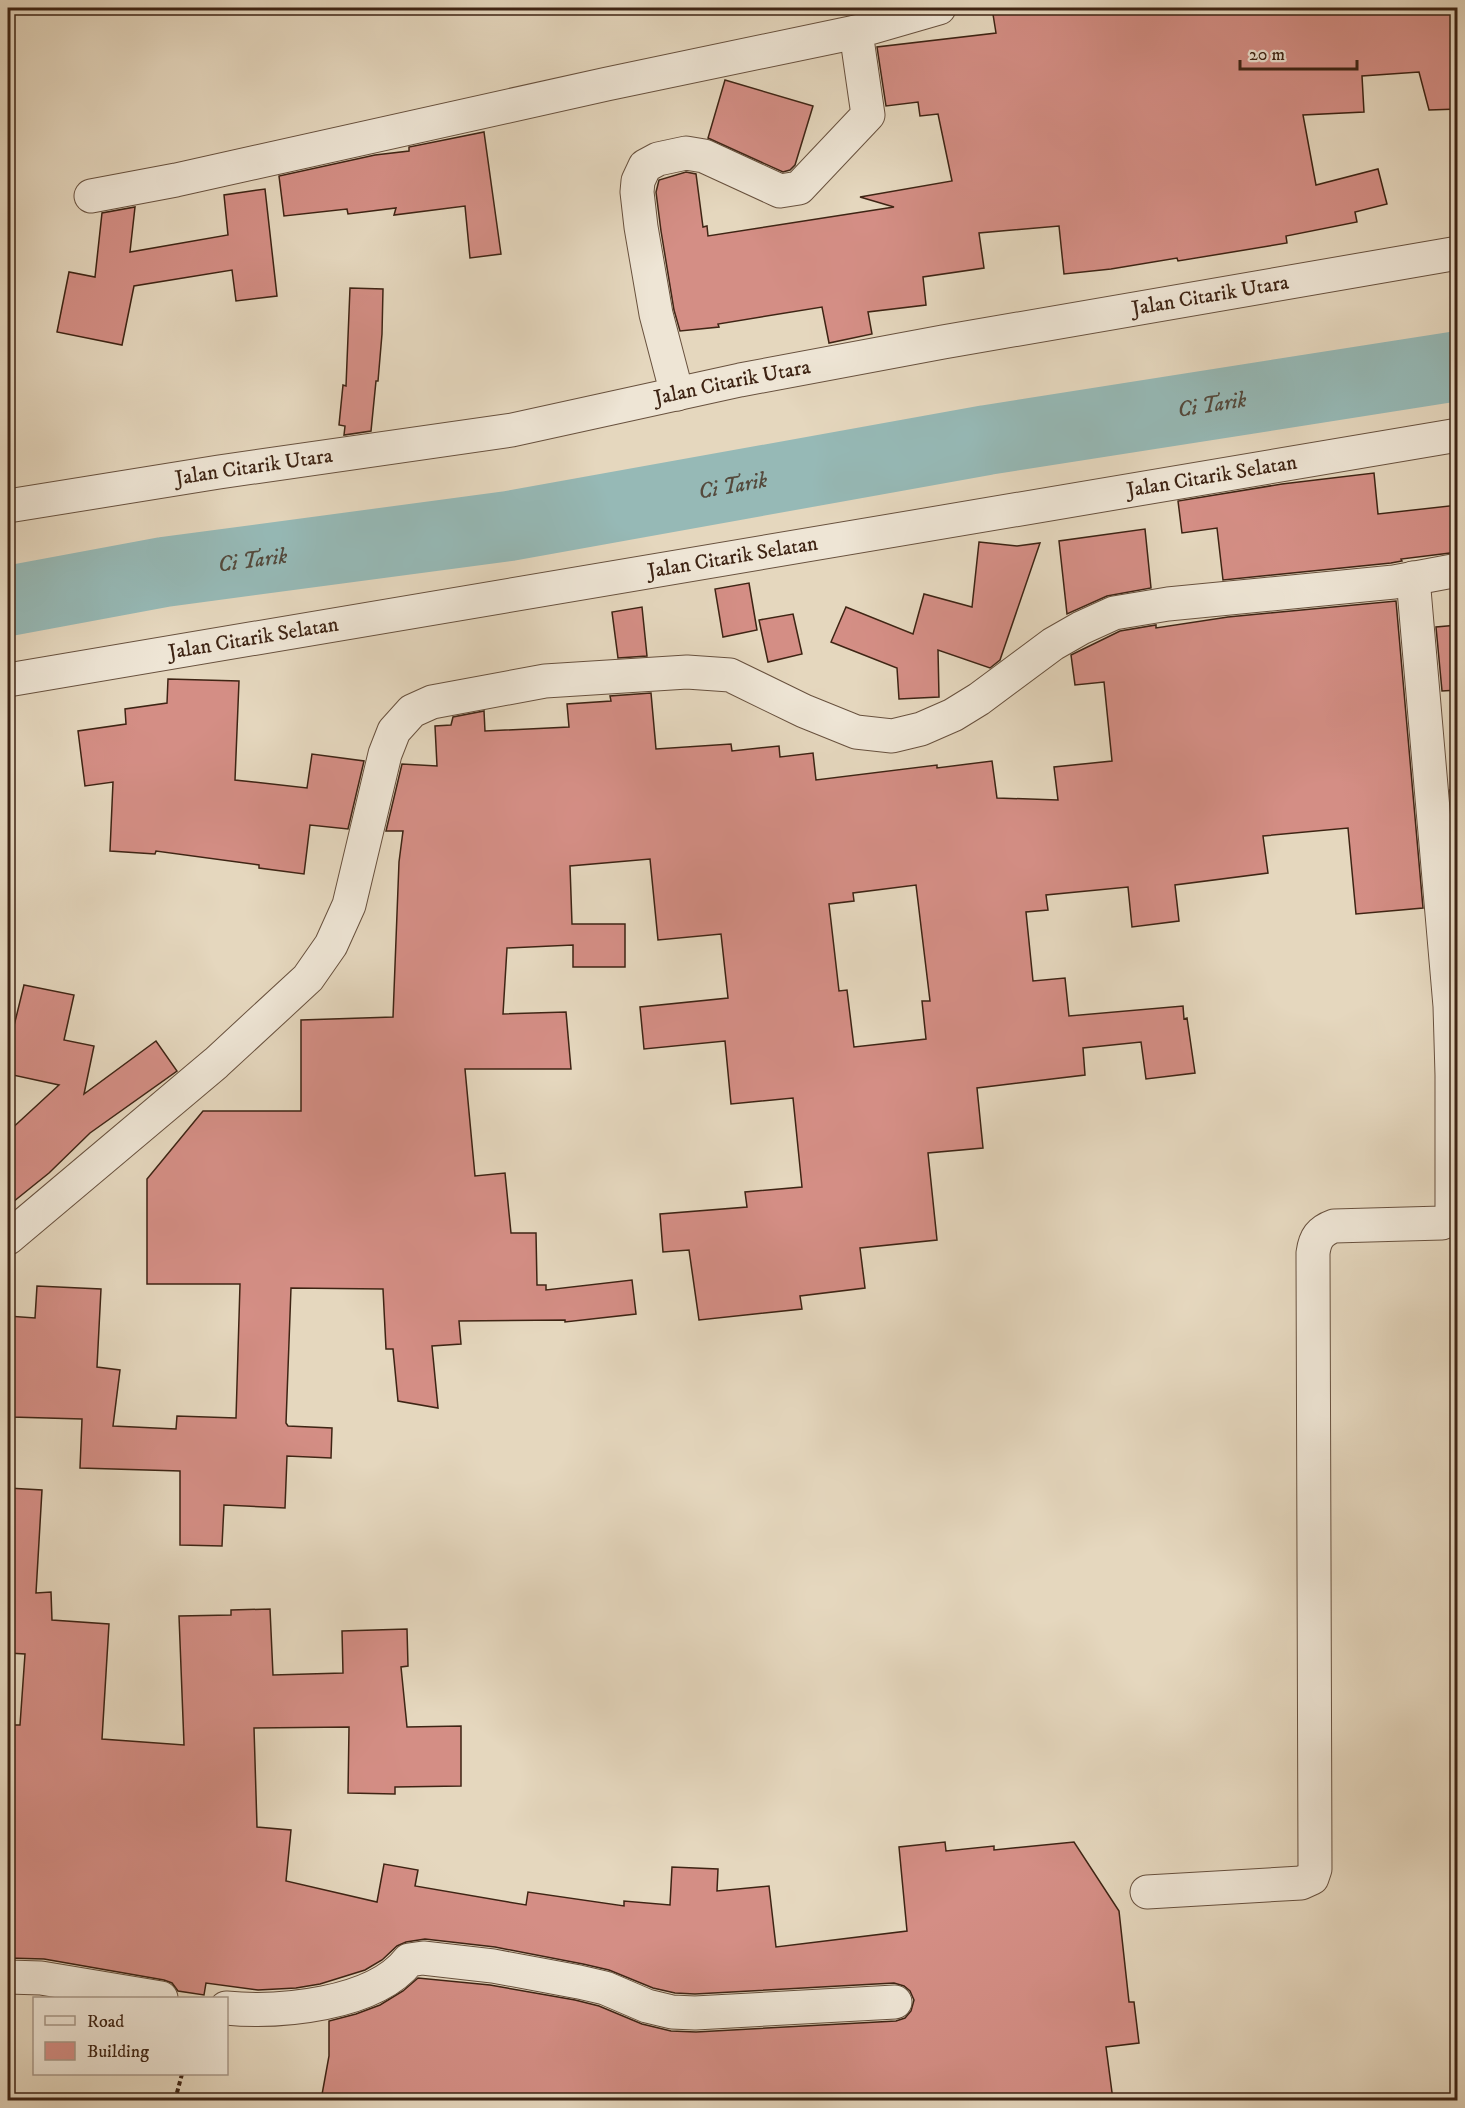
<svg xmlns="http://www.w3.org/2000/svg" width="1465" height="2108" font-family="'IM FELL DW Pica',serif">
	<rect width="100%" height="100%" fill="#e5d7be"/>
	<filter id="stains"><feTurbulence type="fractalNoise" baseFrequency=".00333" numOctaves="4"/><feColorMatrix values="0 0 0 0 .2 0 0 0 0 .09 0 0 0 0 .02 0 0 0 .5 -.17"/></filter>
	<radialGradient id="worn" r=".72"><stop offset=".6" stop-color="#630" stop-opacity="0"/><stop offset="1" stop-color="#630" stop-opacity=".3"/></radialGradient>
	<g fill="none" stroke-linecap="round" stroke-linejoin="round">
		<path stroke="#96b9b6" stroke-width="70" id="s1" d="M 8,601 L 164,572 L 509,526 L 987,440 L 1458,366"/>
	</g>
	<g fill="#d48e85" stroke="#3e2414" stroke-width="1.5" fill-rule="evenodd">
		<path d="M 992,8 L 1458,8 L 1458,109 L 1429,110 L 1419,72 L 1362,76 L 1364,112 L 1303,115 L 1316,185 L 1378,169 L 1387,204 L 1355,212 L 1357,222 L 1286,236 L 1287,243 L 1178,261 L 1177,258 L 1111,269 L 1064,274 L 1059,226 L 979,233 L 984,268 L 923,277 L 926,305 L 868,312 L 872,334 L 829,343 L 822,307 L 718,324 L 719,327 L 680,331 L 674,310 L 661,231 L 656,192 L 659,180 L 686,172 L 696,174 L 703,227 L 707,226 L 708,236 L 894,207 L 860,197 L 952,181 L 938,114 L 920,116 L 918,102 L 886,106 L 877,47 L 996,33 Z"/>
		<path d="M 725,80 L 813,106 L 795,165 L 790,170 L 783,172 L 708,138 Z"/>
		<path d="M 484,132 L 501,254 L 470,258 L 465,206 L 394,215 L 396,208 L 348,214 L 347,209 L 284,216 L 279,176 L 375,155 L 409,151 L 409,147 Z"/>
		<path d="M 265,189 L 277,296 L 236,301 L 232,270 L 134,286 L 122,345 L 57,332 L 69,272 L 95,277 L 102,213 L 135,207 L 130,252 L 228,235 L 224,195 Z"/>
		<path d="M 350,288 L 383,289 L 382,334 L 378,381 L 376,381 L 371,431 L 344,435 L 345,426 L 339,425 L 343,385 L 346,386 Z"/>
		<path d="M 1374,473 L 1378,514 L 1458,505 L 1458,552 L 1401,559 L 1402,561 L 1391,563 L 1223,580 L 1217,528 L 1182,533 L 1178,501 L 1282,484 Z"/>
		<path d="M 1145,529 L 1151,588 L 1107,596 L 1067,614 L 1059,541 Z"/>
		<path d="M 979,542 L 1017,546 L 1040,543 L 1000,660 L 990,668 L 938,650 L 939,697 L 899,699 L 897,668 L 831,642 L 846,607 L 913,634 L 924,594 L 972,607 Z"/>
		<path d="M 749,583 L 757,630 L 723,637 L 715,589 Z"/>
		<path d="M 1396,601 L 1423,908 L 1356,914 L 1348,828 L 1263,836 L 1268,873 L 1175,885 L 1179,921 L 1132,927 L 1128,887 L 1046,895 L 1048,910 L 1026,912 L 1033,981 L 1065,978 L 1069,1016 L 1183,1006 L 1184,1019 L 1187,1018 L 1195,1073 L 1146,1079 L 1141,1042 L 1083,1048 L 1085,1075 L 977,1088 L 983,1148 L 928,1153 L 937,1240 L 860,1248 L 865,1288 L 800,1296 L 802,1309 L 699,1320 L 689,1250 L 663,1252 L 660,1214 L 747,1207 L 745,1192 L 802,1187 L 793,1098 L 731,1104 L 725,1041 L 644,1049 L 640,1007 L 728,998 L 721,934 L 658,940 L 650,859 L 570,866 L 572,924 L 625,924 L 625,967 L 573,967 L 573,945 L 507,948 L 503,1014 L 566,1012 L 571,1069 L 465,1069 L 475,1176 L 505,1173 L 511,1233 L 536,1233 L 537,1285 L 546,1285 L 546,1290 L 632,1280 L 636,1314 L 565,1322 L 565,1320 L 459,1321 L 461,1344 L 432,1346 L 438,1408 L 398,1401 L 393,1349 L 386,1349 L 383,1289 L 291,1288 L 286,1423 L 288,1426 L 332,1428 L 331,1458 L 287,1456 L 285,1508 L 224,1505 L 222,1546 L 180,1545 L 180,1471 L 80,1468 L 82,1419 L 11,1417 L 12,1362 L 8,1362 L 8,1316 L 35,1318 L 37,1286 L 101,1289 L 97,1367 L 120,1370 L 113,1426 L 176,1429 L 177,1416 L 236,1418 L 240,1284 L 147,1284 L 147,1179 L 203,1111 L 301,1111 L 301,1020 L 393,1017 L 399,862 L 403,831 L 386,831 L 402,764 L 437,766 L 435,726 L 451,725 L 453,717 L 484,711 L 485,731 L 569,727 L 567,704 L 611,701 L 610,696 L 651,693 L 656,749 L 731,744 L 732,751 L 779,746 L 780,757 L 813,753 L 816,780 L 937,765 L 937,768 L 992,761 L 997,798 L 1058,800 L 1054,767 L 1112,761 L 1104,682 L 1075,685 L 1071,655 L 1120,631 L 1156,625 L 1156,628 L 1228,617 ZM 916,885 L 930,1001 L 922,1001 L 926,1039 L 854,1047 L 847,990 L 839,991 L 829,904 L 854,901 L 853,893 Z"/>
		<path d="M 642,607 L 647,656 L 618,658 L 612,612 Z"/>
		<path d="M 793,614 L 802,654 L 768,662 L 759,620 Z"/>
		<path d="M 1458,625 L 1458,690 L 1442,691 L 1436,627 Z"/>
		<path d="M 168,679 L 239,681 L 235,780 L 307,788 L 312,754 L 364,761 L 348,829 L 310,825 L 304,874 L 259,868 L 259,865 L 156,851 L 155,854 L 110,851 L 113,782 L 85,786 L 78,731 L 126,724 L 125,709 L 167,703 Z"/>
		<path d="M 1450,790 L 1458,790 L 1458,875 Z"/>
		<path d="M 24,985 L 74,995 L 64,1040 L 94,1046 L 84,1094 L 156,1041 L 177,1071 L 90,1133 L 49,1173 L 8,1206 L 8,1132 L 59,1085 L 8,1074 L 8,1038 L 11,1038 Z"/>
		<path d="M 8,1488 L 42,1490 L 36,1593 L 51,1592 L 52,1620 L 109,1624 L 102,1739 L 184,1745 L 179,1616 L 231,1615 L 231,1610 L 270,1609 L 273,1675 L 343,1673 L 342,1631 L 407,1629 L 408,1666 L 401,1667 L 407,1727 L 461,1726 L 461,1786 L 395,1787 L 395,1794 L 348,1793 L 349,1727 L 254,1728 L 257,1827 L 291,1830 L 286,1881 L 377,1902 L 384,1864 L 418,1870 L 415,1886 L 526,1905 L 528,1892 L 624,1906 L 624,1901 L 670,1905 L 672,1867 L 718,1869 L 717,1891 L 769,1886 L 776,1947 L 907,1931 L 899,1847 L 945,1842 L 946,1851 L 994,1846 L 994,1850 L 1074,1842 L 1119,1911 L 1129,2002 L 1134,2002 L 1139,2043 L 1106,2047 L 1113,2100 L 321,2100 L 329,2056 L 329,2021 L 356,2014 L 380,2005 L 403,1991 L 418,1978 L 490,1985 L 575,2000 L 599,2006 L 642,2024 L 671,2031 L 696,2032 L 896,2021 L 905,2018 L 911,2011 L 914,2000 L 910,1991 L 904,1986 L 894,1983 L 695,1994 L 675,1993 L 653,1988 L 609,1970 L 583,1964 L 495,1947 L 425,1939 L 406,1942 L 397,1946 L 382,1960 L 365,1970 L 320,1984 L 296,1988 L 258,1990 L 206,1983 L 204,1995 L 178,1991 L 172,1983 L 164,1980 L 44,1959 L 8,1958 L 8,1725 L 20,1725 L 25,1654 L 8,1653 Z"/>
	</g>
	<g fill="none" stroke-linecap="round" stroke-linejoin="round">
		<defs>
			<g id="minor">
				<path d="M 91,196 L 176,180 L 607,84 L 856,32"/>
				<path d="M 677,394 L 656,314 L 641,227 L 637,192 L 638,181 L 645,166 L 658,159 L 686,153 L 704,156 L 780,191 L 799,188 L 868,115 L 856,32 L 939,8"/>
				<path id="s2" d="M 8,506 L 219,472 L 512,430 L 740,380 L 943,342 L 1458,253"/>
				<path id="s3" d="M 8,680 L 1458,435"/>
				<path d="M 8,1238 L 216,1063 L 308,978 L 331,945 L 349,905 L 385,754 L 394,731 L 412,711 L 432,702 L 545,681 L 687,672 L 730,675 L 804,711 L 856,732 L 892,736 L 921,729 L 953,715 L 979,699 L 1053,644 L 1081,628 L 1114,613 L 1168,604 L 1394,582 L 1458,570"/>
				<path d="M 1147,1892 L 1301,1883 L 1312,1878 L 1315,1869 L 1313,1253 C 1315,1238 1320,1231 1334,1226 L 1442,1223 L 1448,1220 L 1452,1213 L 1452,1075 L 1450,1006 L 1413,578"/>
				<path d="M 8,1977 L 41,1978 L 161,1998"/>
				<path d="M 226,2008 C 279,2013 374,2005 409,1960 L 423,1958 L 493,1966 L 579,1982 L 605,1988 L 647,2006 L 672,2012 L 695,2013 L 895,2002"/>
			</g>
		</defs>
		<use href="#minor" stroke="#68513e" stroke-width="35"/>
		<path stroke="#3e2414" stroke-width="4" stroke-dasharray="4.5 3" stroke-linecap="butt" d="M 175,2100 L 182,2074"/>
		<use href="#minor" stroke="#eee5d5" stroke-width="33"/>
	</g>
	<g text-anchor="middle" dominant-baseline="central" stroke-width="5" stroke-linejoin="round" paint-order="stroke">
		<g font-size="21" fill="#3e2414" stroke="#eee5d5">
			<text stroke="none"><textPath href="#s2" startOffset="1221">Jalan Citarik Utara</textPath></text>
			<text stroke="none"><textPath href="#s2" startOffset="735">Jalan Citarik Utara</textPath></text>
			<text stroke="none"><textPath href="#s2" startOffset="249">Jalan Citarik Utara</textPath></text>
			<text stroke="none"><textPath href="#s3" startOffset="1221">Jalan Citarik Selatan</textPath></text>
			<text stroke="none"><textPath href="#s3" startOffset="735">Jalan Citarik Selatan</textPath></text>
			<text stroke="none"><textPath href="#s3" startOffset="249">Jalan Citarik Selatan</textPath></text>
		</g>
		<g font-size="22" font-style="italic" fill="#54493c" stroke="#eee5d5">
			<text stroke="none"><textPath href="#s1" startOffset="1220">Ci Tarik</textPath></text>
			<text stroke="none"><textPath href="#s1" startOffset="734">Ci Tarik</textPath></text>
			<text stroke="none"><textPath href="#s1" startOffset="248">Ci Tarik</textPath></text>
		</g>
	</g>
	<rect width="1465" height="2108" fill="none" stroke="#e5d7be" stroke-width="30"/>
	<rect x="9" y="9" width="1447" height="2090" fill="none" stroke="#3e2414" stroke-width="3"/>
	<rect x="15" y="15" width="1435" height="2078" fill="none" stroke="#3e2414" stroke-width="1.5"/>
	<rect x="33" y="1997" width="195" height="78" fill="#eee5d5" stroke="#a89888" stroke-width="1.5"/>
	<rect x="45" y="2016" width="30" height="9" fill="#eee5d5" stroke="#a89888" stroke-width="1.5"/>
	<text x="87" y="2027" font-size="18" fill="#3e2414">Road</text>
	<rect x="45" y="2042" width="30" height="18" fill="#d48e85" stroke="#a89888" stroke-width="1.5"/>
	<text x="87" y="2057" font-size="18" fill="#3e2414">Building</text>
	<path d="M1240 60v9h117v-9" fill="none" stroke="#3e2414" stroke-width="3"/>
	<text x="1249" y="60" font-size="18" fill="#3e2414" stroke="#eee5d5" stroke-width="4.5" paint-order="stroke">20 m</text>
	<rect width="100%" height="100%" filter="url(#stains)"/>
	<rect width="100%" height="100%" fill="url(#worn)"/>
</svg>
